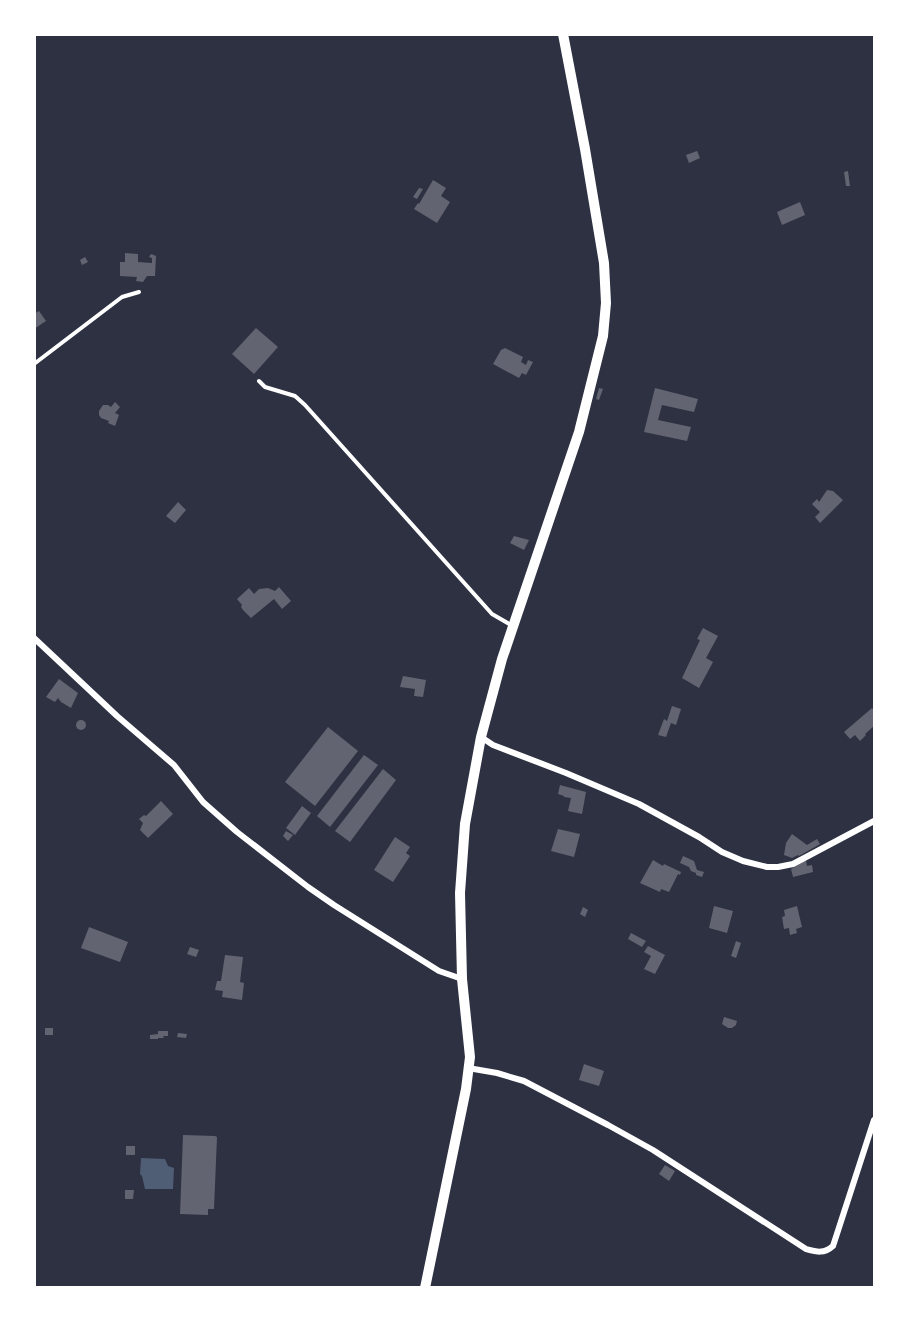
<svg xmlns="http://www.w3.org/2000/svg" width="909" height="1322" font-family="'Zilla Slab',serif">
	<rect width="100%" height="100%" fill="#2d3142"/>
	<path fill="#4f5d75" d="M 141,1158 L 165,1159 L 168,1166 L 174,1168 L 173,1189 L 145,1189 L 142,1176 L 140,1174 Z"/>
	<g fill="#626471">
		<path d="M 697,151 L 700,158 L 689,163 L 686,155 Z"/>
		<path d="M 848,171 L 850,186 L 846,186 L 844,172 Z"/>
		<path d="M 433,180 L 446,188 L 441,196 L 450,202 L 437,223 L 414,209 L 418,203 L 419,204 Z"/>
		<path d="M 419,188 L 423,189 L 417,199 L 413,197 Z"/>
		<path d="M 800,202 L 805,215 L 782,225 L 777,212 Z"/>
		<path d="M 125,253 L 138,254 L 138,262 L 152,263 L 152,258 L 149,257 L 151,254 L 156,256 L 155,276 L 147,276 L 143,282 L 136,281 L 137,277 L 120,276 L 120,262 L 125,262 Z"/>
		<path d="M 85,257 L 88,262 L 82,265 L 80,260 Z"/>
		<path d="M 39,311 L 46,321 L 34,329 L 34,314 Z"/>
		<path d="M 256,328 L 278,347 L 254,374 L 232,354 Z"/>
		<path d="M 505,348 L 523,357 L 521,362 L 526,365 L 528,360 L 533,362 L 526,375 L 522,373 L 519,378 L 493,364 L 501,350 Z"/>
		<path d="M 599,388 L 603,389 L 599,400 L 596,399 Z"/>
		<path d="M 655,388 L 698,399 L 694,412 L 662,405 L 658,420 L 691,427 L 687,441 L 644,432 Z"/>
		<path d="M 115,402 L 120,407 L 115,413 L 119,415 L 115,426 L 108,423 L 109,421 L 101,418 L 99,415 L 99,411 L 103,405 L 108,405 L 111,407 Z"/>
		<path d="M 827,490 L 833,491 L 843,500 L 820,523 L 815,517 L 820,512 L 812,504 L 817,499 L 819,502 Z"/>
		<path d="M 178,502 L 186,510 L 175,523 L 166,516 Z"/>
		<path d="M 514,536 L 529,540 L 524,550 L 510,543 Z"/>
		<path d="M 279,587 L 291,601 L 282,609 L 274,599 L 251,618 L 243,610 L 241,607 L 242,605 L 237,599 L 249,588 L 254,594 L 259,589 L 268,588 L 275,591 Z"/>
		<path d="M 703,628 L 718,636 L 706,658 L 713,662 L 699,688 L 682,678 L 700,640 L 697,639 Z"/>
		<path d="M 403,676 L 426,680 L 423,697 L 414,696 L 415,689 L 400,687 Z"/>
		<path d="M 59,679 L 78,693 L 71,708 L 61,702 L 58,698 L 55,702 L 46,697 Z"/>
		<path d="M 672,706 L 681,709 L 676,725 L 671,723 L 666,737 L 658,735 L 664,719 L 667,721 Z"/>
		<path d="M 872,708 L 874,711 L 874,726 L 865,734 L 866,735 L 860,741 L 855,735 L 850,739 L 844,732 Z"/>
		<circle cx="81" cy="725" r="5"/>
		<path d="M 328,727 L 358,751 L 315,806 L 285,782 Z"/>
		<path d="M 364,755 L 378,765 L 330,827 L 317,816 Z"/>
		<path d="M 383,769 L 396,780 L 350,842 L 335,831 Z"/>
		<path d="M 560,785 L 586,792 L 582,814 L 568,811 L 571,798 L 564,797 L 564,796 L 558,794 Z"/>
		<path d="M 161,801 L 173,814 L 148,838 L 140,830 L 143,823 L 139,819 L 144,815 L 146,816 Z"/>
		<path d="M 302,806 L 311,813 L 295,835 L 286,828 Z"/>
		<path d="M 558,829 L 580,834 L 574,857 L 551,851 Z"/>
		<path d="M 286,831 L 293,835 L 288,841 L 283,836 Z"/>
		<path d="M 792,834 L 807,845 L 817,839 L 820,844 L 799,856 L 798,855 L 792,858 L 784,855 L 786,843 Z"/>
		<path d="M 395,837 L 410,847 L 406,853 L 410,856 L 393,882 L 374,870 Z"/>
		<path d="M 683,856 L 694,861 L 697,870 L 704,872 L 702,877 L 696,875 L 696,873 L 691,871 L 689,867 L 680,863 Z"/>
		<path d="M 653,860 L 663,866 L 664,864 L 681,872 L 680,875 L 678,874 L 669,892 L 661,889 L 660,892 L 640,883 Z"/>
		<path d="M 806,860 L 807,866 L 812,865 L 813,872 L 793,877 L 791,869 Z"/>
		<path d="M 714,906 L 733,911 L 727,933 L 709,928 Z"/>
		<path d="M 797,906 L 802,927 L 796,929 L 797,933 L 790,935 L 789,928 L 784,929 L 782,917 L 785,916 L 784,910 Z"/>
		<path d="M 583,907 L 588,910 L 585,917 L 580,914 Z"/>
		<path d="M 89,927 L 128,942 L 120,962 L 81,948 Z"/>
		<path d="M 631,933 L 646,941 L 642,947 L 628,939 Z"/>
		<path d="M 736,941 L 741,943 L 736,958 L 731,956 Z"/>
		<path d="M 648,946 L 665,955 L 655,974 L 644,969 L 651,956 L 644,952 Z"/>
		<path d="M 190,947 L 199,950 L 196,957 L 187,954 Z"/>
		<path d="M 225,955 L 243,957 L 240,982 L 244,983 L 242,1000 L 222,997 L 223,991 L 215,990 L 217,981 L 221,981 Z"/>
		<path d="M 724,1017 L 737,1021 L 736,1025 L 732,1028 L 728,1028 L 722,1024 Z"/>
		<rect x="45" y="1028" width="8" height="7"/>
		<path d="M 158,1031 L 168,1031 L 168,1036 L 163,1036 L 164,1038 L 158,1038 L 158,1039 L 150,1039 L 150,1035 L 158,1034 Z"/>
		<path d="M 178,1033 L 187,1034 L 186,1038 L 177,1037 Z"/>
		<path d="M 584,1064 L 604,1071 L 599,1086 L 579,1080 Z"/>
		<path d="M 183,1135 L 215,1136 L 217,1137 L 214,1209 L 208,1209 L 208,1215 L 180,1214 Z"/>
		<rect x="126" y="1146" width="9" height="9"/>
		<path d="M 665,1165 L 675,1171 L 669,1181 L 659,1174 Z"/>
		<path d="M 125,1190 L 134,1190 L 133,1199 L 125,1199 Z"/>
	</g>
	<g fill="none" stroke-linecap="round" stroke-linejoin="round">
		<g stroke="#fff" stroke-width="4">
			<path d="M 34,364 L 122,297 L 139,292"/>
			<path d="M 259,381 L 265,387 L 295,396 L 305,405 L 492,614 L 511,625"/>
		</g>
		<g stroke="#fff" stroke-width="6">
			<path d="M 34,638 L 117,716 L 174,765 L 203,802 L 237,832 L 308,887 L 334,905 L 439,971 L 462,979"/>
			<path d="M 481,737 L 493,745 L 566,773 L 639,804 L 699,837 L 722,852 L 743,861 L 767,867 L 778,867 L 793,864 L 874,821"/>
			<path d="M 468,1068 L 497,1073 L 524,1081 L 608,1125 L 653,1150 L 806,1249 C 817,1252 824,1254 833,1246 L 874,1120"/>
		</g>
		<path stroke="#fff" stroke-width="10" d="M 425,1288 L 466,1089 L 470,1057 L 462,979 L 460,893 L 465,824 L 481,737 L 502,659 L 579,432 L 603,336 L 606,303 L 604,263 L 585,149 L 563,34"/>
	</g>
	<rect width="909" height="1322" fill="none" stroke="#ffffff" stroke-width="72"/>
</svg>
